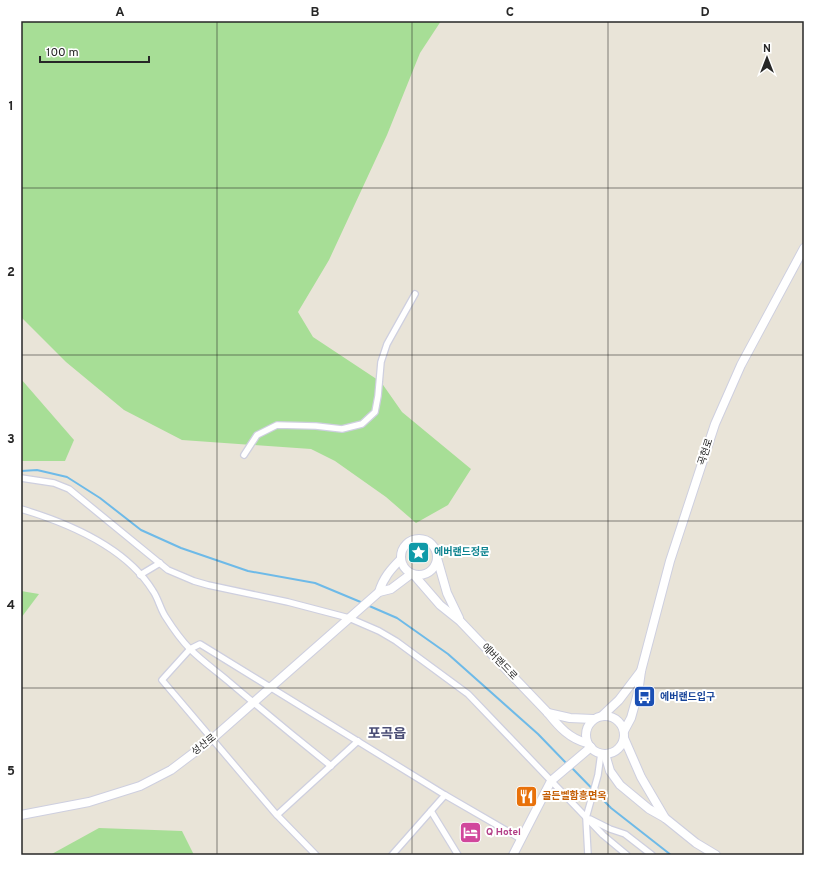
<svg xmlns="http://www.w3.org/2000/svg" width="825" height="876" font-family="Overpass,'Noto Sans KR',sans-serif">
	<rect width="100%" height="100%" fill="#e9e4d8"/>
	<g fill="#a7de96">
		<path d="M 21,21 L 441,21 L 420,53 L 387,135 L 329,260 L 298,312 L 313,337 L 381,382 L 402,412 L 471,469 L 448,505 L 416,523 L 386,497 L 335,461 L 311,449 L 182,440 L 124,410 L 66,362 L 21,317 Z"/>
		<path d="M 21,379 L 74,440 L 65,461 L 21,461 Z"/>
		<path d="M 21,591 L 39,594 L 21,618 Z"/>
		<path d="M 99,828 L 182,831 L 194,855 L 50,855 Z"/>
	</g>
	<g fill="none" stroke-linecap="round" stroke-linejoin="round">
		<g stroke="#6ebae8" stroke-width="2">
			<path d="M 21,471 L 37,470 L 67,477 L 100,498 L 141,530 L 181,548 L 248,571 L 315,583 L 363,603"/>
			<path d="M 367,605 L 397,618 L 448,654 L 538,734 L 567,764"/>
			<path d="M 571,767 L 611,808 L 671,855"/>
		</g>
		<defs>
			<g id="street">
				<path d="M 244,455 L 257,435 L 277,425 L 316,426 L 342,429 L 362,424 L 375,412 L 378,396 L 381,362 L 387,344 L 415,294"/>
				<path d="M 21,478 L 54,483 L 69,489 L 168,570 L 194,581 L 208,585 L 288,602 L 349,618 L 379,631 L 396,641 L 468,694 L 603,835 L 627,855"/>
				<path d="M 21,509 C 68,523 126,547 153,591 C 158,598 160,608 165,616 C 172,627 181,640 190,649 C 202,661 215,670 228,681 C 262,710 296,738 331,766"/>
				<path d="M 140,575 L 160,563"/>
				<path d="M 431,811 L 458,855"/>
				<path d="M 277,815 L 358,741"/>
				<path d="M 590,819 L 610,829 L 625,834 L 652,855"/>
				<path d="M 316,855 L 275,813 L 162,680 L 190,649 L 200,644 L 445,795"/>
				<path d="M 392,855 L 445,795 L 521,839"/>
				<path d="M 588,855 L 586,818 L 598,775 L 601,753"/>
			</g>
			<g id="secondary">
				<circle cx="419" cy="557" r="18"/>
				<path d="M 437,558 L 447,593 L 459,618"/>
				<path d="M 414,575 L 440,605 L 460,621 L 548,713 C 559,727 570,739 587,743"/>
				<path d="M 379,592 C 383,578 391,569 401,559"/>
				<path d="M 548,713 L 570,718 L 593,719"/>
				<path d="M 602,716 L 619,700 L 641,671"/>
				<circle cx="605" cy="735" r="19"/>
				<path d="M 624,731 L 631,718 L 638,693 L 641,671 L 670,561 L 715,424 L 741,365 L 804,248"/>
				<path d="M 624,738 L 641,777 L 665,818"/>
				<path d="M 605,754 L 610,771 L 620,785 L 649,809 L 665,818 L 696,843 L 716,855"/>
				<path d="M 21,815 L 89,802 L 140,786 L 171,770 L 212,739 L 379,592 L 391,589 L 411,574"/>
				<path d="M 513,855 L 551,781 L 591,747"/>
			</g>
		</defs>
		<use href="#street" stroke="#cecfdf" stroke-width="8"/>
		<use href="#secondary" stroke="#cecfdf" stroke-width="10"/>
		<use href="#street" stroke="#fff" stroke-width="5.5"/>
		<use href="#secondary" stroke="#fff" stroke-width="8"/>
	</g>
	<path fill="none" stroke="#272727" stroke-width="1" stroke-opacity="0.55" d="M 217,21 L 217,855M 412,21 L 412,855M 608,21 L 608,855M 21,188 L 804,188M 21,355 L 804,355M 21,521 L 804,521M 21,688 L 804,688"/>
	<defs>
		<symbol id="sight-square" viewBox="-11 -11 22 22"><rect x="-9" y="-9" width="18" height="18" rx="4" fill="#0f9aa8" stroke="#fff"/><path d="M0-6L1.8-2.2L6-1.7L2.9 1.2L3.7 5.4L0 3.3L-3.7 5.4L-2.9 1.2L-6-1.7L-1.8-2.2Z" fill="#fff"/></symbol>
		<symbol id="bus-square" viewBox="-11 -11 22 22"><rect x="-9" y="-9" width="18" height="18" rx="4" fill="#1a4fb4" stroke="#fff"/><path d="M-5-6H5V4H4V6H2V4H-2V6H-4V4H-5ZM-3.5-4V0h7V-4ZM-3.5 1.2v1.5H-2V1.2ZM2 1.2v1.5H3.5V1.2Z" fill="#fff"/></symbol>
		<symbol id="restaurant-square" viewBox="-11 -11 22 22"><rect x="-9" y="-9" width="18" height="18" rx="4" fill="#e8710a" stroke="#fff"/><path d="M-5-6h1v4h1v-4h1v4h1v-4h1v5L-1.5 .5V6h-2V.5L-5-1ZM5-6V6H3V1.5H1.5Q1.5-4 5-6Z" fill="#fff"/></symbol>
		<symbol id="hotel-square" viewBox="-11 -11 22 22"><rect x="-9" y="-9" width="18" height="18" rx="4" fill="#d1479c" stroke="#fff"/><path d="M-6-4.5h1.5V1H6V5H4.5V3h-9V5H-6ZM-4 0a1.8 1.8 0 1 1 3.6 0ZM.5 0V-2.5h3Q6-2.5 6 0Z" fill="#fff"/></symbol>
	</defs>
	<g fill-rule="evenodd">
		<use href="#sight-square" x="406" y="540" width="25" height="25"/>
		<use href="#bus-square" x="632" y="684" width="25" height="25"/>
		<use href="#restaurant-square" x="514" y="784" width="25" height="25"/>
		<use href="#hotel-square" x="458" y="820" width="25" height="25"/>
	</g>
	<g text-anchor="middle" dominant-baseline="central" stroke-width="4" stroke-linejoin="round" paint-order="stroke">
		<g font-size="10" fill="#272727" stroke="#fff">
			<text transform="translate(706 452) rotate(-72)">곡현로</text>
			<text transform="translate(499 662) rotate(46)">에버랜드로</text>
			<text transform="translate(204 745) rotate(-38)">성산로</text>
		</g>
		<g font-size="10" font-weight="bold" fill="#0d838f" stroke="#fff" text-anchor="start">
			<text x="434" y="552">에버랜드정문</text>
		</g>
		<g font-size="10" font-weight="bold" fill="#164399" stroke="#fff" text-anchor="start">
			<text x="660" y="697">에버랜드입구</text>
		</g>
		<g font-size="10" font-weight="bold" fill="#c56008" stroke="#fff" text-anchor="start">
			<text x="542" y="796">골든벨함흥면옥</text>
		</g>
		<g font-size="10" font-weight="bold" fill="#b23c85" stroke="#fff" text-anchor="start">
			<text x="486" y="832">Q Hotel</text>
		</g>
		<g font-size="14" font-weight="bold" fill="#4a4d75" stroke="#fff">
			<text x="387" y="734">포곡읍</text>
		</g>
	</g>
	<rect width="825" height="876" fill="none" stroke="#ffffff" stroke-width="44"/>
	<g transform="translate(767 58)" stroke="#ffffff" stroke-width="3" paint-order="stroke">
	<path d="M0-3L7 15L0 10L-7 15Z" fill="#272727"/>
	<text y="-6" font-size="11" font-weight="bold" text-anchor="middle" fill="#272727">N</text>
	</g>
	<path d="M40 56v6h109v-6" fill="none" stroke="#272727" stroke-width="2"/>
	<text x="46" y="56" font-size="12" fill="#272727" stroke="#ffffff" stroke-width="3" paint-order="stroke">100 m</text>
	<rect x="22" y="22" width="781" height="832" fill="none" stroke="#272727" stroke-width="1.5"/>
	<g font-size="13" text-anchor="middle" font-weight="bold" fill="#272727">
		<text x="120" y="16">A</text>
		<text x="315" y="16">B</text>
		<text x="510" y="16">C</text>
		<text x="705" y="16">D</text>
		<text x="11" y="110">1</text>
		<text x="11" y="276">2</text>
		<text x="11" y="443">3</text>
		<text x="11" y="609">4</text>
		<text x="11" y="775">5</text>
	</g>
</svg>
